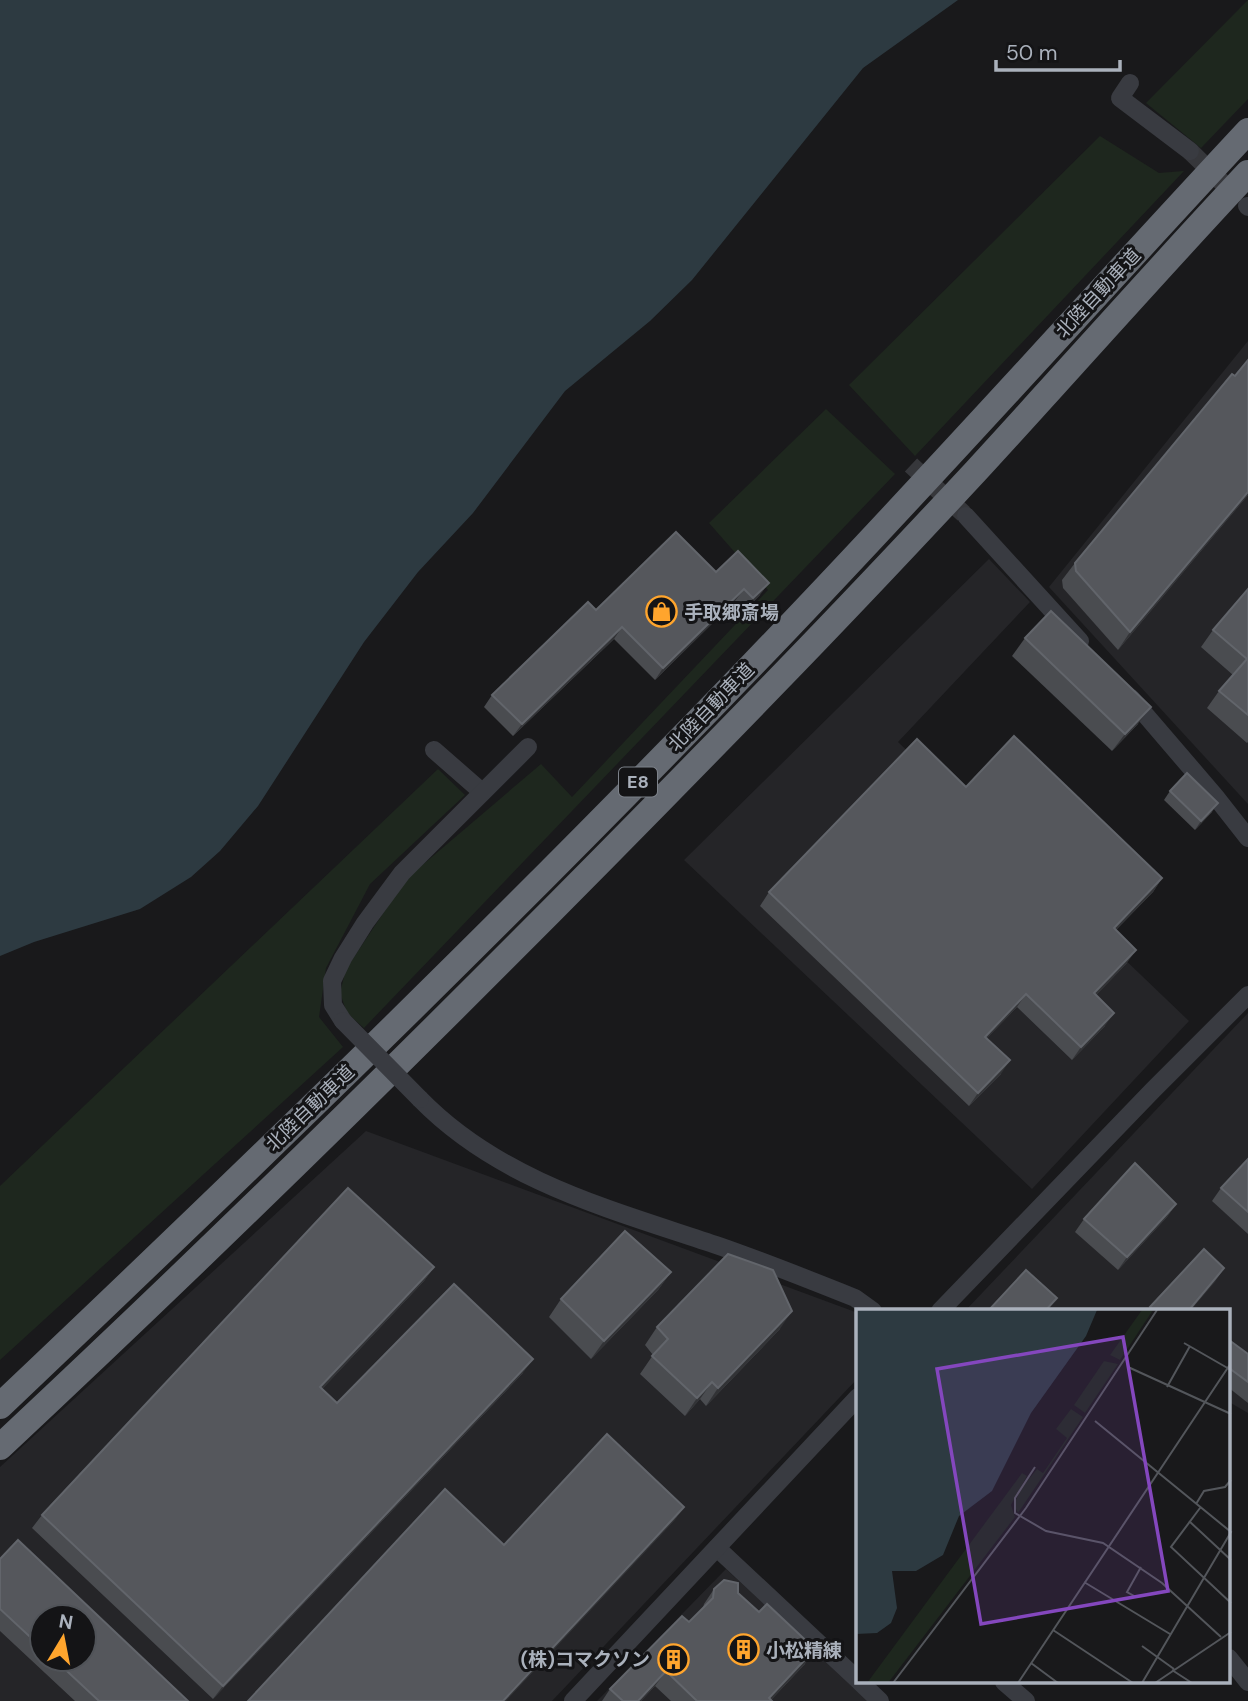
<svg xmlns="http://www.w3.org/2000/svg" width="1248" height="1701" font-family="'DM Sans','Noto Sans JP',sans-serif">
	<rect width="100%" height="100%" fill="#19191b"/>
	<g fill="#252528" fill-rule="evenodd">
		<path d="M 1248,341 L 1248,804 L 1049,587 Z"/>
		<path d="M 989,559 L 1030,602 L 898,742 L 1189,1021 L 1032,1189 L 684,860 Z"/>
		<path d="M 1248,1013 L 1248,1413 L 1229,1402 L 1229,1311 L 965,1311 Z"/>
		<path d="M 366,1131 L 858,1313 L 858,1378 L 552,1701 L 0,1701 L 0,1467 ZM 42,1617 L 84,1617 L 84,1659 L 42,1659 Z"/>
		<path d="M 726,1569 L 870,1701 L 597,1701 Z"/>
	</g>
	<g fill="#1e271e">
		<path d="M 1248,0 L 1248,99 L 1201,148 L 1146,103 Z"/>
		<path d="M 1100,136 L 1159,173 L 1184,171 L 915,456 L 849,385 Z"/>
		<path d="M 826,409 L 895,474 L 364,1028 L 347,1013 L 340,993 L 346,969 L 406,879 L 541,764 L 572,797 L 768,590 L 709,523 Z"/>
		<path d="M 438,769 L 465,795 L 370,884 L 326,968 L 319,1017 L 343,1047 L 0,1360 L 0,1186 Z"/>
	</g>
	<path fill="#2d3a41" d="M 0,0 L 958,0 L 863,68 L 692,280 L 650,321 L 565,391 L 473,513 L 418,572 L 364,642 L 258,806 L 220,851 L 191,877 L 140,909 L 34,942 L 0,956 Z"/>
	<g fill="none" stroke-linecap="round" stroke-linejoin="round">
		<g stroke="#36373b" stroke-width="18" stroke-dasharray="18 9" stroke-linecap="butt">
			<path d="M 1190,151 L 1238,198"/>
			<path d="M 911,465 L 966,516"/>
		</g>
		<g stroke="#393b41" stroke-width="18">
			<path d="M 1130,83 L 1120,98 L 1190,151"/>
			<path d="M 1247,206 L 1248,207"/>
			<path d="M 966,516 L 1080,641"/>
			<path d="M 1131,698 L 1215,796 L 1248,838"/>
			<path d="M 434,750 L 482,792"/>
			<path d="M 343,1021 L 333,1005 L 332,981 L 343,958 L 365,923 L 402,873 L 528,747"/>
			<path d="M 420,1099 C 501,1182 613,1210 719,1246 C 765,1262 810,1280 855,1298 L 873,1311"/>
			<path d="M 940,1311 L 1153,1090 L 1248,995"/>
			<path d="M 717,1548 L 858,1680"/>
			<path d="M 1229,1658 L 1248,1682"/>
			<path d="M 860,1682 L 880,1701"/>
			<path d="M 1004,1682 L 1026,1701"/>
			<path d="M 573,1701 L 858,1397"/>
		</g>
		<g stroke="#656a72" stroke-width="26">
			<path d="M 0,1406 C 256,1163 509,918 754,663 C 922,489 1083,308 1248,131"/>
			<path d="M 0,1447 C 264,1200 521,945 772,686 C 841,615 909,543 976,471 C 1067,372 1156,271 1248,173"/>
		</g>
		<path stroke="#393b41" stroke-width="18" d="M 343,1021 L 420,1099"/>
	</g>
	<g fill="#4a4c50" fill-rule="evenodd">
		<path d="M 1235,376 L 1248,495 L 1118,650 L 1063,588 L 1062,580 L 1075,563 Z"/>
		<path d="M 716,572 L 760,595 L 745,610 L 735,601 L 655,680 L 614,639 L 513,736 L 484,707 L 492,695 L 596,610 Z"/>
		<path d="M 1248,589 L 1248,742 L 1247,743 L 1207,708 L 1219,691 L 1233,675 L 1201,647 L 1213,630 Z"/>
		<path d="M 1025,638 L 1138,724 L 1112,751 L 1012,656 Z"/>
		<path d="M 966,787 L 1162,878 L 1153,892 L 1116,930 L 1127,963 L 1096,995 L 1105,1026 L 1072,1060 L 1017,1007 L 987,1038 L 1001,1074 L 969,1106 L 760,906 L 769,892 Z"/>
		<path d="M 1170,791 L 1212,812 L 1195,830 L 1164,800 Z"/>
		<path d="M 1248,1159 L 1248,1234 L 1212,1201 L 1221,1188 Z"/>
		<path d="M 1176,1204 L 1167,1217 L 1118,1270 L 1075,1232 L 1084,1219 Z"/>
		<path d="M 434,1267 L 424,1281 L 322,1389 L 337,1403 L 523,1373 L 213,1699 L 32,1528 L 42,1515 Z"/>
		<path d="M 671,1272 L 658,1290 L 591,1359 L 549,1317 L 561,1299 Z"/>
		<path d="M 657,1327 L 780,1329 L 706,1406 L 700,1399 L 685,1416 L 640,1374 L 653,1355 L 645,1345 Z"/>
		<path d="M 1229,1340 L 1248,1354 L 1248,1403 L 1229,1388 Z"/>
		<path d="M 0,1559 L 188,1701 L 75,1701 L 0,1631 ZM 42,1617 L 84,1659 L 42,1659 Z"/>
		<path d="M 714,1589 L 738,1593 L 805,1664 L 771,1700 L 772,1701 L 671,1701 L 655,1686 L 641,1701 L 602,1701 L 610,1689 L 689,1622 L 703,1608 L 704,1604 Z"/>
	</g>
	<g fill="#323336">
		<path d="M 1248,492 L 1248,495 L 1118,650 L 1130,632 Z"/>
		<path d="M 769,583 L 760,595 L 745,610 L 753,598 Z"/>
		<path d="M 744,589 L 735,601 L 655,680 L 663,668 Z"/>
		<path d="M 622,627 L 614,639 L 513,736 L 522,724 Z"/>
		<path d="M 1151,707 L 1138,724 L 1112,751 L 1125,734 Z"/>
		<path d="M 1218,803 L 1212,812 L 1195,830 L 1201,821 Z"/>
		<path d="M 1162,878 L 1153,892 L 1104,942 L 1114,928 Z"/>
		<path d="M 1136,950 L 1127,963 L 1085,1007 L 1094,993 Z"/>
		<path d="M 1026,994 L 1017,1007 L 976,1050 L 985,1037 Z"/>
		<path d="M 1114,1013 L 1105,1026 L 1072,1060 L 1081,1047 Z"/>
		<path d="M 1010,1060 L 1001,1074 L 969,1106 L 978,1093 Z"/>
		<path d="M 1176,1204 L 1167,1217 L 1118,1270 L 1127,1257 Z"/>
		<path d="M 434,1267 L 424,1281 L 311,1401 L 320,1387 Z"/>
		<path d="M 1224,1268 L 1215,1282 L 1190,1311 L 1188,1311 Z"/>
		<path d="M 671,1272 L 658,1290 L 591,1359 L 604,1341 Z"/>
		<path d="M 792,1311 L 780,1329 L 706,1406 L 718,1388 Z"/>
		<path d="M 533,1359 L 523,1373 L 213,1699 L 223,1686 Z"/>
		<path d="M 712,1382 L 700,1399 L 685,1416 L 697,1398 Z"/>
		<path d="M 684,1507 L 675,1520 L 506,1701 L 503,1701 Z"/>
		<path d="M 815,1649 L 805,1664 L 770,1701 L 767,1701 Z"/>
		<path d="M 666,1671 L 655,1686 L 641,1701 L 638,1701 Z"/>
	</g>
	<g fill="#55575c" stroke="#62656b" stroke-width="2">
		<path d="M 1248,360 L 1248,492 L 1130,632 L 1076,571 L 1075,563 L 1232,374 L 1235,376 Z"/>
		<path d="M 676,532 L 716,572 L 738,551 L 769,583 L 753,598 L 744,589 L 663,668 L 622,627 L 522,724 L 492,695 L 588,602 L 596,610 Z"/>
		<path d="M 1248,589 L 1248,715 L 1219,691 L 1247,659 L 1213,630 Z"/>
		<path d="M 1051,611 L 1151,707 L 1125,734 L 1025,638 Z"/>
		<path d="M 1014,736 L 1162,878 L 1114,928 L 1136,950 L 1094,993 L 1114,1013 L 1081,1047 L 1026,994 L 985,1037 L 1010,1060 L 978,1093 L 769,892 L 917,739 L 966,787 Z"/>
		<path d="M 1187,773 L 1218,803 L 1201,821 L 1170,791 Z"/>
		<path d="M 1248,1159 L 1248,1212 L 1221,1188 Z"/>
		<path d="M 1135,1163 L 1176,1204 L 1127,1257 L 1084,1219 Z"/>
		<path d="M 348,1188 L 434,1267 L 320,1387 L 337,1403 L 454,1284 L 533,1359 L 223,1686 L 42,1515 Z"/>
		<path d="M 625,1231 L 671,1272 L 604,1341 L 561,1299 Z"/>
		<path d="M 1204,1249 L 1224,1268 L 1189,1310 L 1190,1311 L 1155,1311 L 1150,1307 Z"/>
		<path d="M 728,1254 L 773,1270 L 792,1311 L 718,1388 L 712,1382 L 697,1398 L 652,1356 L 668,1339 L 657,1327 Z"/>
		<path d="M 1026,1270 L 1057,1298 L 1045,1311 L 988,1311 Z"/>
		<path d="M 1229,1340 L 1248,1354 L 1248,1382 L 1229,1368 Z"/>
		<path d="M 607,1434 L 684,1507 L 503,1701 L 248,1701 L 445,1489 L 504,1545 Z"/>
		<path d="M 18,1540 L 188,1701 L 99,1701 L 54,1659 L 84,1659 L 84,1617 L 42,1617 L 42,1648 L 0,1609 L 0,1559 Z"/>
		<path d="M 724,1580 L 738,1583 L 738,1593 L 759,1612 L 767,1604 L 815,1649 L 769,1698 L 772,1701 L 697,1701 L 666,1671 L 638,1701 L 623,1701 L 610,1689 L 682,1616 L 689,1622 L 713,1598 L 714,1589 Z"/>
	</g>
	<defs>
		<symbol id="shop-ring" viewBox="-11 -11 22 22"><circle r="9.5" fill="#141416" stroke="#ffa52d" stroke-width="1.5"/><path d="M-5-2.5h2.3a2.7 3.5 0 0 1 5.4 0H5L5.5 6h-11ZM-1.5-2.5h3a1.5 2.3 0 0 0-3 0Z" fill="#ffa52d"/></symbol>
		<symbol id="building-ring" viewBox="-11 -11 22 22"><circle r="9.5" fill="#141416" stroke="#ffa52d" stroke-width="1.5"/><path d="M-4-6H4V6H1V3H-1V6H-4ZM-2.5-4.3h1.7v1.8h-1.7ZM.8-4.3h1.7v1.8H.8ZM-2.5-1h1.7V.8h-1.7ZM.8-1h1.7V.8H.8Z" fill="#ffa52d"/></symbol>
	</defs>
	<g fill-rule="evenodd">
		<use href="#shop-ring" x="644" y="594" width="35" height="35"/>
		<use href="#building-ring" x="726" y="1632" width="35" height="35"/>
		<use href="#building-ring" x="656" y="1642" width="35" height="35"/>
	</g>
	<g text-anchor="middle" dominant-baseline="central" stroke-width="6" stroke-linejoin="round" paint-order="stroke">
		<rect fill="#141416" stroke="#7d828a" stroke-width="2" x="619" y="767.5" width="38" height="29" rx="5"/>
		<g font-size="18" font-weight="bold" fill="#aab1bc">
			<text x="638" y="782">E8</text>
		</g>
		<g font-size="19" fill="#aab1bc" stroke="#141416">
			<text transform="translate(1098 293) rotate(-47)">北陸自動車道</text>
			<text transform="translate(711 707) rotate(-46)">北陸自動車道</text>
			<text transform="translate(310 1108) rotate(-44)">北陸自動車道</text>
		</g>
		<g font-size="19" font-weight="bold" fill="#aab1bc" stroke="#141416" text-anchor="start">
			<text x="684" y="612">手取郷斎場</text>
			<text x="766" y="1650">小松精練</text>
			<text x="650" y="1659" text-anchor="end">(株)コマクソン</text>
		</g>
	</g>
	<g transform="translate(856 1309)">
		<rect width="374" height="374" fill="#19191b"/>
		<path d="M 286,1 L 297,1 L 264,51 L 254,46 ZM 248,52 L 262,55 L 229,104 L 218,96 ZM 215,100 L 227,108 L 162,204 L 158,196 L 164,181 L 181,160 L 187,164 L 211,129 L 200,120 ZM 166,164 L 171,167 L 155,196 L 159,208 L 32,374 L 11,374 Z" fill="#1e271e"/>
		<path d="M 0,1 L 241,1 L 230,27 L 175,104 L 136,182 L 103,207 L 87,246 L 60,262 L 36,262 L 41,299 L 35,314 L 21,324 L 0,325 Z" fill="#2d3a41"/>
		<path fill="none" stroke="#53565b" stroke-width="2" d="M 328,34 L 375,61M 272,58 L 375,105M 311,78 L 334,37M 239,112 L 375,223 L 286,374M 179,158 L 159,189 L 159,204 L 190,222 L 247,234 L 306,274 L 365,328M 340,195 L 348,182 L 369,178 L 375,171M 344,199 L 315,238 L 375,294M 333,212 L 375,251M 228,273 L 314,325M 280,288 L 271,283 L 285,258M 197,321 L 277,374M 286,337 L 318,360M 175,354 L 202,374M 316,361 L 336,374M 37,374 L 170,199 L 301,1M 162,374 L 375,54M 299,374 L 375,323"/>
		<path fill="#8447be" fill-opacity="0.15" stroke="#8447be" stroke-width="3.5" d="M 267,28 L 312,282 L 125,315 L 81,60 Z"/>
		<rect width="374" height="374" fill="none" stroke="#aab1bc" stroke-width="3.5"/>
	</g>
	<g transform="translate(63 1638) rotate(10)"><circle r="33" fill="#141416" stroke="#505358" stroke-width="2"/>
	<path d="M0-5L12 26L0 18L-12 26Z" fill="#ffa52d"/>
	<text y="-10" font-size="19" font-weight="bold" text-anchor="middle" fill="#aab1bc">N</text>
	</g>
	<path d="M996 60v10h124v-10" fill="none" stroke="#aab1bc" stroke-width="3.5"/>
	<text x="1006" y="60" font-size="21" fill="#aab1bc" stroke="#141416" stroke-width="5" paint-order="stroke">50 m</text>
</svg>
